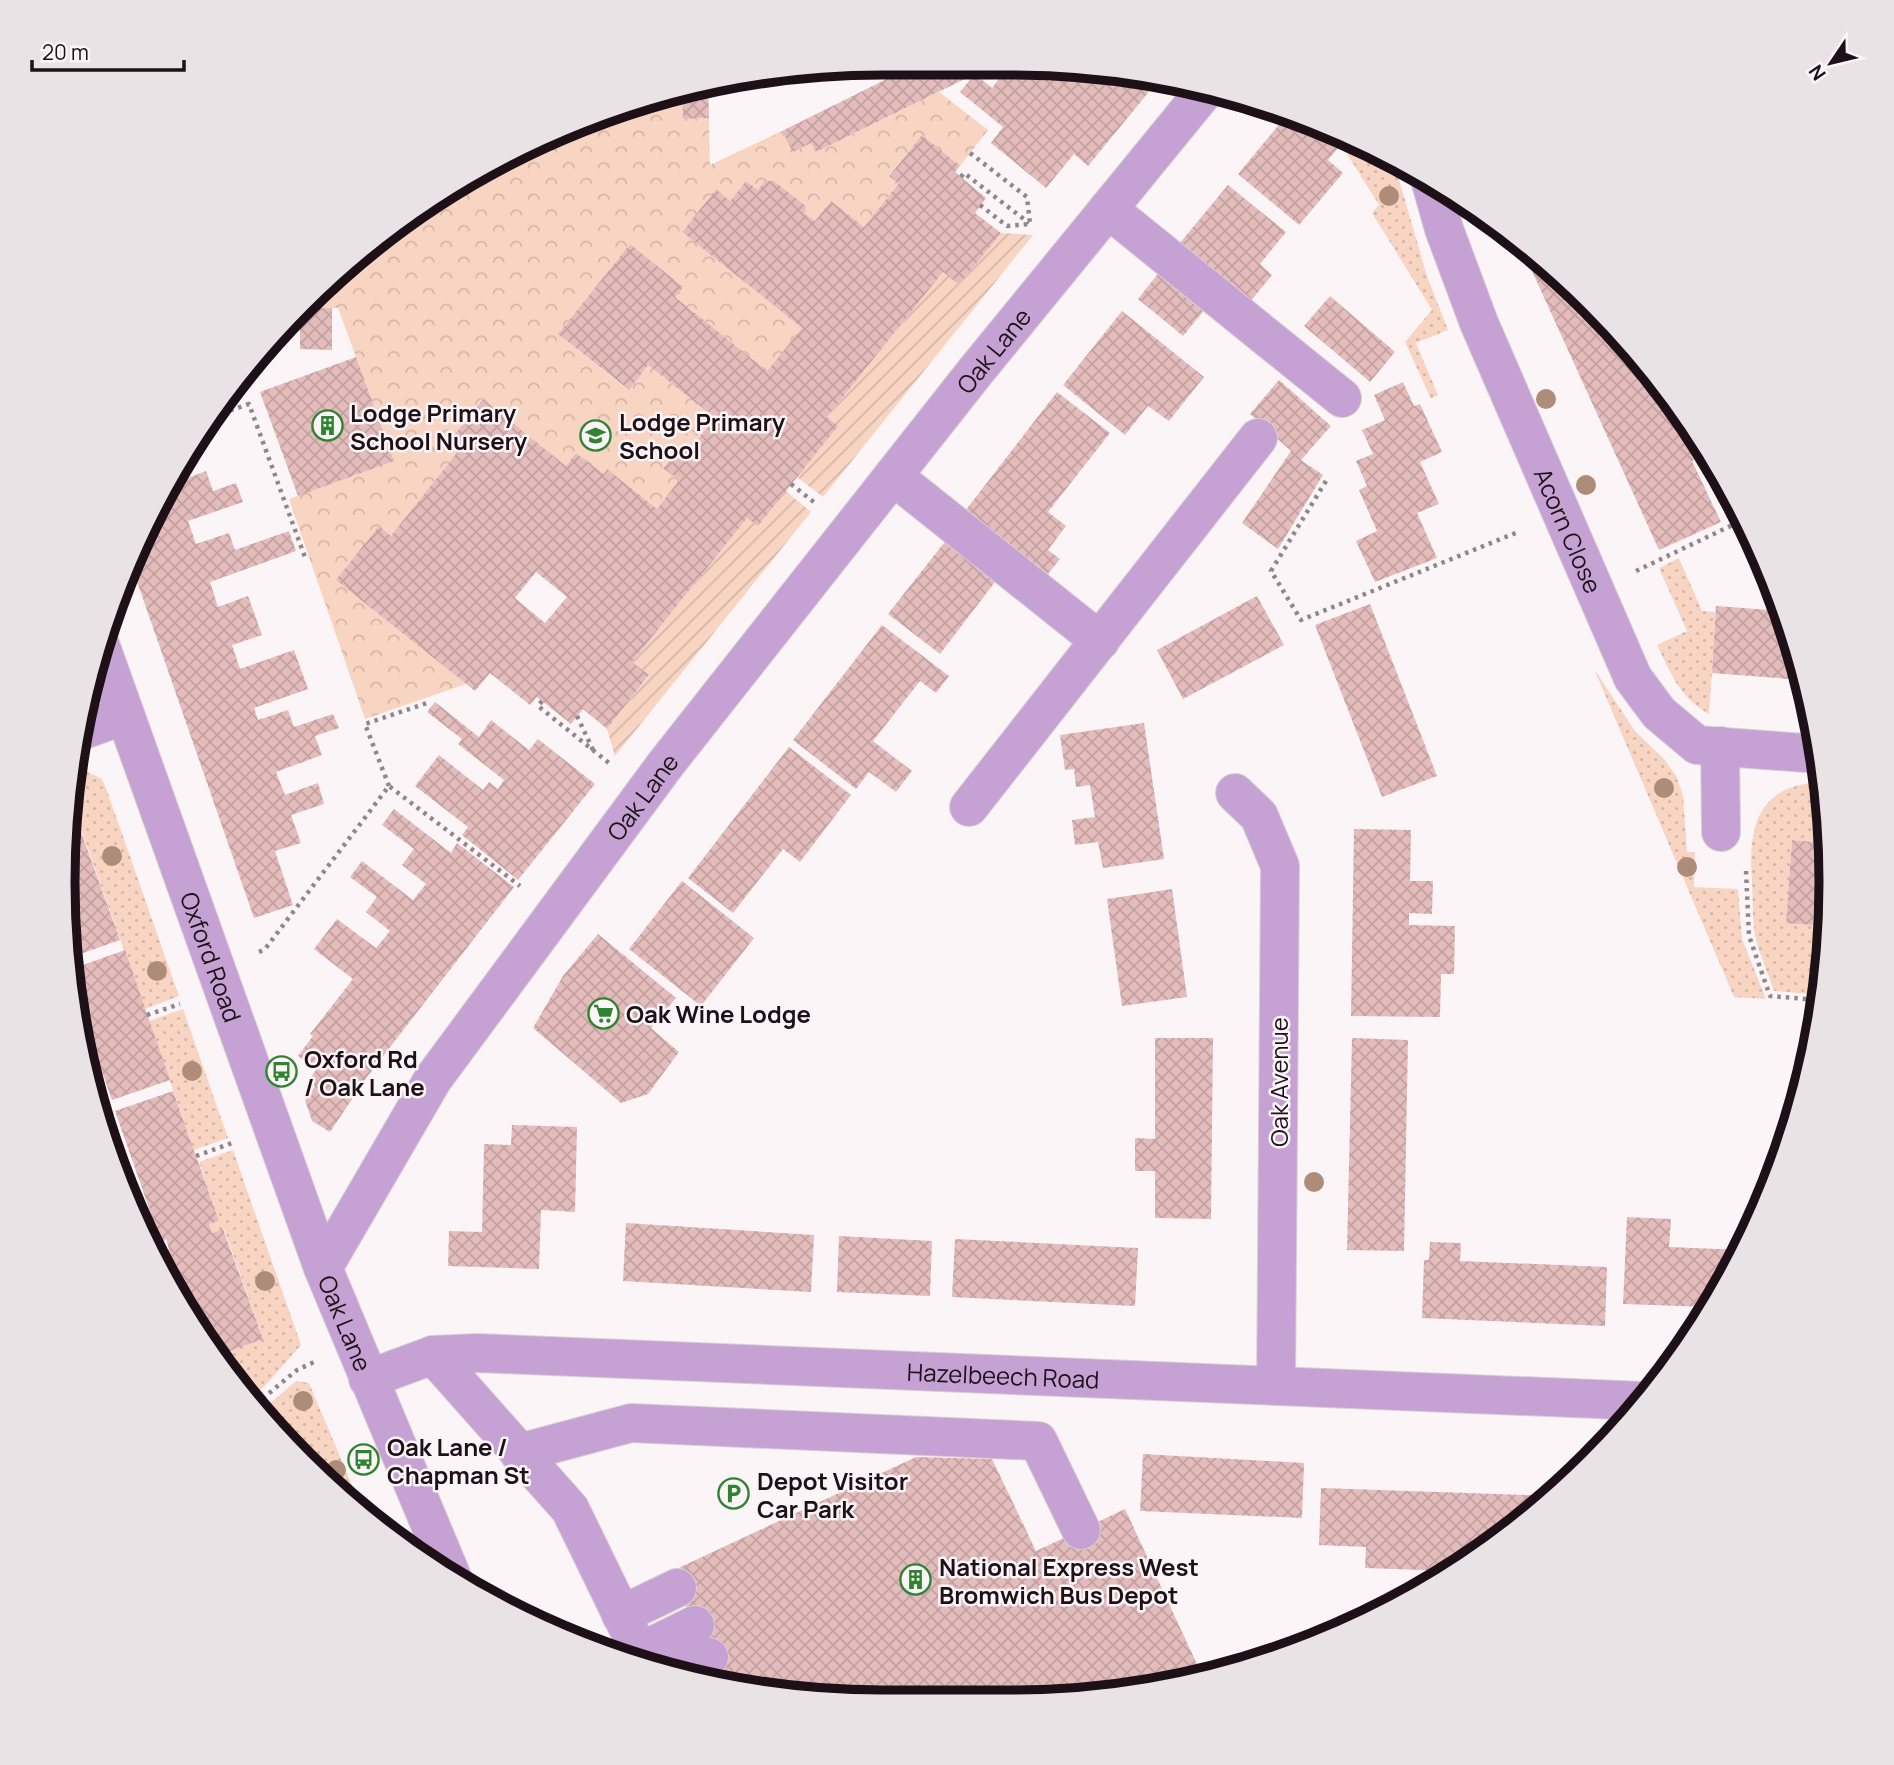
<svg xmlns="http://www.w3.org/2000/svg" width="1894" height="1765" font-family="Manrope,sans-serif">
	<defs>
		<pattern id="grass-dots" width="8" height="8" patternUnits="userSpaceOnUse" patternTransform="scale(1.75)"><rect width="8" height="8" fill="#f8d5c2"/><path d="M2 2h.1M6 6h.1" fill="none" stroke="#d4b6a6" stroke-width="1.8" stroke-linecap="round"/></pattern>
		<pattern id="park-crowns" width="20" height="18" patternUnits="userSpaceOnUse" patternTransform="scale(1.75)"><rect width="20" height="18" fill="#f8d5c2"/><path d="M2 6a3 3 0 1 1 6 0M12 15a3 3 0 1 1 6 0" fill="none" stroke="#d4b6a6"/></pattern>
		<pattern id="garden-furrows" width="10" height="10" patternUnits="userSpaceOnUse" patternTransform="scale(1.75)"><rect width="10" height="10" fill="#f8d5c2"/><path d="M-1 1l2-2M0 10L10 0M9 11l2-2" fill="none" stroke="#d4b6a6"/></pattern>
		<pattern id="building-cross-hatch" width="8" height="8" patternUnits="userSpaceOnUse" patternTransform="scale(1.75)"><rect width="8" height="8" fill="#e4bcbc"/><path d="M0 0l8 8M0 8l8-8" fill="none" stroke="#c3a1a1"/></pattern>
	</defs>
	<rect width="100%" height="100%" fill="#fcf5f8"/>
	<g fill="url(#grass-dots)">
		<path d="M 1334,133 L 1374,148 L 1393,159 L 1427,276 L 1448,330 L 1416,343 L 1438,395 L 1431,399 L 1405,342 L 1432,310 L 1372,213 L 1379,205 Z"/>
		<path d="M 1679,558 L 1702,611 L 1716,612 L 1709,714 C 1679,697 1672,675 1657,645 L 1687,631 L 1659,568 Z"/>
		<path d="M 1594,669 L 1635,731 L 1665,760 L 1676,776 L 1683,795 L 1687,852 L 1695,852 L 1694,887 L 1738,889 L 1742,939 L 1766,999 L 1734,997 Z"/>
		<path d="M 84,770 L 102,779 L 107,791 L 179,996 L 145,1009 L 77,818 L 66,822 L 74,772 Z"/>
		<path d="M 1824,782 L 1826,843 L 1792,840 L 1786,922 L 1829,926 L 1819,995 L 1774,991 C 1768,973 1759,954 1755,935 C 1752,918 1753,899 1752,882 C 1748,825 1758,784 1824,782 Z"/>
		<path d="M 183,1009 L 228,1138 L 194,1150 L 149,1021 Z"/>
		<path d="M 233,1150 L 301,1345 L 265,1386 L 250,1397 L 216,1356 L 263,1338 L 224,1229 L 212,1233 L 209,1224 L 219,1221 L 199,1162 Z"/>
		<path d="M 296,1381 L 309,1383 L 363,1511 L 303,1462 L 261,1411 Z"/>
	</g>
	<path fill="url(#park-crowns)" d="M 682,92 L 683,119 L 709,118 L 710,165 L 782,131 L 793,151 L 811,143 L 816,152 L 939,92 L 988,130 L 960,166 L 922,135 L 889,175 L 899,183 L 864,227 L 831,201 L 815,221 L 805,214 L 806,206 L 774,181 L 765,181 L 758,190 L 746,181 L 730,201 L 715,190 L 682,232 L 802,328 L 767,371 L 675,297 L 630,244 L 558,334 L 628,390 L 648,365 L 715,418 L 689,450 L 681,444 L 663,467 L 679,480 L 657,509 L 608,470 L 604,474 L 576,453 L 566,466 L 482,399 L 450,440 L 460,449 L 397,528 L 391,536 L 379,527 L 337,580 L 466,684 L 365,719 L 289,499 L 394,461 L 338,308 L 303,308 L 384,232 L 520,147 Z"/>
	<g fill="url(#garden-furrows)">
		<path d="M 1001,233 L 1033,235 L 823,497 L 797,477 L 837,426 L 827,417 L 943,272 L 959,285 Z"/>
		<path d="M 786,491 L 811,512 L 615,756 L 607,729 L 649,676 L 632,662 L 747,518 Z"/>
	</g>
	<g fill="url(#building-cross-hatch)" fill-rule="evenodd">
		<path d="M 919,63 L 963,64 L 975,74 L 816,152 L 811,143 L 793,152 L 782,131 Z"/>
		<path d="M 1000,64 L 1051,65 L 1066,77 L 1074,66 L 1157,82 L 1088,166 L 1074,154 L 1046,188 L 991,143 L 1003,127 L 960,92 L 975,74 L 992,88 L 1000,78 L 993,73 Z"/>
		<path d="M 708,84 L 709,118 L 683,119 L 682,92 Z"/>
		<path d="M 1287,115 L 1334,133 L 1343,142 L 1328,160 L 1343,173 L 1299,225 L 1238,174 Z"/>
		<path d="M 922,135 L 960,166 L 955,172 L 986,198 L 975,213 L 1001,233 L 959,285 L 943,272 L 827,417 L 838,426 L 758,526 L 747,518 L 632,662 L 649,675 L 607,729 L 583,709 L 571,724 L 537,697 L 530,705 L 490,673 L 475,691 L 336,580 L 379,526 L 391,536 L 397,528 L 460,449 L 450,440 L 483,399 L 566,466 L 576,453 L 604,474 L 607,469 L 657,509 L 679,480 L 663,468 L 682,444 L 689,450 L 715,418 L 648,365 L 629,390 L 558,334 L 630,244 L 683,287 L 675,297 L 767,371 L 802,328 L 682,232 L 716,189 L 730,201 L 746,181 L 758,190 L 765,181 L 774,181 L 806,206 L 805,214 L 815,221 L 831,201 L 864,227 L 899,183 L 889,176 ZM 536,572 L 567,597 L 545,623 L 515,598 Z"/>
		<path d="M 1228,185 L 1286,232 L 1260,264 L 1272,275 L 1250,302 L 1179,244 Z"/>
		<path d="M 1517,238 L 1627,342 L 1656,381 L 1682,439 L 1694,434 L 1707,453 L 1692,461 L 1721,522 L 1659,550 Z"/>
		<path d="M 1165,265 L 1211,302 L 1183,336 L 1138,299 Z"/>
		<path d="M 1330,296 L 1395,352 L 1370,382 L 1304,326 Z"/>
		<path d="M 303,308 L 332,308 L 332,350 L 300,349 L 300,311 Z"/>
		<path d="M 1122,311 L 1204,377 L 1169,421 L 1148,406 L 1125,435 L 1063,385 Z"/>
		<path d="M 356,357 L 394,461 L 298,496 L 260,392 Z"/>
		<path d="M 1279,380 L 1331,426 L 1301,460 L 1323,475 L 1278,549 L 1242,523 L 1291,451 L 1250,414 Z"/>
		<path d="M 1403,382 L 1414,406 L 1420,404 L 1442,452 L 1420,462 L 1439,504 L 1417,513 L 1437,558 L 1375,582 L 1356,541 L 1377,531 L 1359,490 L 1367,486 L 1356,461 L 1373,454 L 1362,430 L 1385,420 L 1374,395 Z"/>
		<path d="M 1057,392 L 1110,433 L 1048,512 L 1066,526 L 1048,550 L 1060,559 L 1044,579 L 962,515 Z"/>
		<path d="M 208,423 L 212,435 L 196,441 L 198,447 L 189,451 Z"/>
		<path d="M 206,471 L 213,491 L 236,483 L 243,502 L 188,521 L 196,544 L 229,533 L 235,550 L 289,531 L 296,551 L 210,582 L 218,607 L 248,596 L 262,635 L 232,645 L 240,669 L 294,650 L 308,689 L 254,708 L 258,720 L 288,710 L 294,727 L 333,714 L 339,728 L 315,736 L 322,755 L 276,772 L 285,795 L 318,783 L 324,804 L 291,815 L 301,843 L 275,851 L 293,905 L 254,918 L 133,570 L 172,475 L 175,483 Z"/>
		<path d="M 947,539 L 998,578 L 940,654 L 888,614 Z"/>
		<path d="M 1257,596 L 1284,645 L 1183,699 L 1157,650 Z"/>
		<path d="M 1370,604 L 1437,776 L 1382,797 L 1315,625 Z"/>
		<path d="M 1716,606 L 1784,611 L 1802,680 L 1712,673 Z"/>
		<path d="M 882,625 L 949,676 L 936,693 L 920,681 L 873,741 L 912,771 L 896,792 L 869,772 L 856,789 L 793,740 Z"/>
		<path d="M 435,702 L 479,737 L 491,720 L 529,750 L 538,739 L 595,784 L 518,880 L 462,835 L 468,827 L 415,786 L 439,755 L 483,790 L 489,782 L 498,789 L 504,780 L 458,744 L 462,739 L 427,712 Z"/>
		<path d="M 1144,723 L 1164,859 L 1103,868 L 1098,842 L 1075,845 L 1072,820 L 1095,817 L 1090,785 L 1076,787 L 1074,769 L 1065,770 L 1060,735 Z"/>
		<path d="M 789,747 L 851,795 L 800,862 L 783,849 L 733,913 L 688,878 Z"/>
		<path d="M 394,809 L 451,853 L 457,843 L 514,887 L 367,1077 L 330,1132 L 312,1121 L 305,1100 L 315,1086 L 308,1081 L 317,1069 L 298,1056 L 313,1036 L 310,1034 L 353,979 L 314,949 L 337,919 L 376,948 L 390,931 L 366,912 L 377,897 L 350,877 L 362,861 L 413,900 L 426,884 L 402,865 L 414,849 L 382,825 Z"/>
		<path d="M 76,818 L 120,940 L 69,958 L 65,829 L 66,822 Z"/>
		<path d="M 1354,829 L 1411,830 L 1410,881 L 1433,881 L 1432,914 L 1409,913 L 1409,925 L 1455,926 L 1454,974 L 1441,974 L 1440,1017 L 1351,1016 Z"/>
		<path d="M 1792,840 L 1826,843 L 1829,926 L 1786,923 Z"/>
		<path d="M 682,881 L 754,938 L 701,1006 L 629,949 Z"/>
		<path d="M 1172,889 L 1187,997 L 1122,1006 L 1107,899 Z"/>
		<path d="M 598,934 L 676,998 L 651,1028 L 679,1052 L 648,1094 L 621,1103 L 533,1028 L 563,976 Z"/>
		<path d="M 125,950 L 170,1080 L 112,1100 L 70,980 L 69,970 Z"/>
		<path d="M 1155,1038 L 1213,1038 L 1211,1219 L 1155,1218 L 1155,1171 L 1135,1171 L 1135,1138 L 1155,1139 Z"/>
		<path d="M 1352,1038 L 1408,1040 L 1404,1251 L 1347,1250 Z"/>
		<path d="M 173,1091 L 219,1221 L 209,1224 L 212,1233 L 223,1229 L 263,1339 L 216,1356 L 201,1337 L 159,1252 L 169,1249 L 166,1239 L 161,1242 L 115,1111 Z"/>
		<path d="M 512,1125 L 577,1127 L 575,1212 L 541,1210 L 539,1269 L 448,1266 L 449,1231 L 482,1232 L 484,1144 L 511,1145 Z"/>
		<path d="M 1627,1217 L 1671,1219 L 1669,1247 L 1743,1250 L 1708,1307 L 1623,1304 Z"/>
		<path d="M 626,1223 L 814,1235 L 811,1292 L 623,1281 Z"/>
		<path d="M 839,1236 L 932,1241 L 930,1296 L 837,1292 Z"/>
		<path d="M 955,1239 L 1138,1248 L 1135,1306 L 952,1297 Z"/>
		<path d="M 1430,1242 L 1461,1243 L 1460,1261 L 1607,1267 L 1605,1326 L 1422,1318 L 1424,1260 L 1429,1260 Z"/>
		<path d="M 1143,1454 L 1304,1463 L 1302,1518 L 1140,1511 Z"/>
		<path d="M 916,1457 L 992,1459 L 1036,1551 L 1125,1509 L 1202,1675 L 1119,1695 L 882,1702 L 723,1686 L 670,1572 Z"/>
		<path d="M 1321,1488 L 1554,1496 L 1479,1551 L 1463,1550 L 1462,1563 L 1451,1571 L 1365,1568 L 1366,1547 L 1319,1545 Z"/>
	</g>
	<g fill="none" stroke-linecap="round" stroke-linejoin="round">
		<defs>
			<g id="minor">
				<path id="s1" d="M 1431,183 L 1444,229 L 1479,323 L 1633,678 L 1659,713 L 1697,745 L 1819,754"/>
				<path d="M 1108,209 L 1342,398"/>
				<path d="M 893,476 L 1100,641"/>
				<path id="s2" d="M 101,647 L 323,1268 L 452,1577"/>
				<path d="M 81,731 L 125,715"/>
				<path d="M 1720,746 L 1721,832"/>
				<path d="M 1235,793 L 1259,816 L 1280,866 L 1276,1386"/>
				<path d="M 969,807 L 1258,438"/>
				<path id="s3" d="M 323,1268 L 433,1079 L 665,765 L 975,372 L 1207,88"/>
				<path d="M 433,1355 L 570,1509 L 645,1663"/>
				<path id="s4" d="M 368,1379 L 433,1355 L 477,1353 L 1643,1401"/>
				<path d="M 519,1453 L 631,1423 L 1038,1441 L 1081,1530"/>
				<path d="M 621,1615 L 677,1588"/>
				<path d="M 640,1652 L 695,1625"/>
				<path d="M 676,1672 L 709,1657"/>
			</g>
		</defs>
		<use href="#minor" stroke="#d8d1d4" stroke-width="40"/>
		<g stroke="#90878b" stroke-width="4.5" stroke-dasharray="3.5 5" stroke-linecap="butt">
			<path d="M 970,153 L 1027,197 L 1030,224 L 1007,226 L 980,205"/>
			<path d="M 961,177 L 964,173 L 1029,223"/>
			<path d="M 214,416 L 249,404 L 306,560"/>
			<path d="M 1326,481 L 1271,571 L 1301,620 L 1518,532"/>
			<path d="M 791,484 L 815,503"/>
			<path d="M 1636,571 L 1743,520"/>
			<path d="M 542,701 L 538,706 L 609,763"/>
			<path d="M 577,716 L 593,750"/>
			<path d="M 389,786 L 365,724 L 430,702"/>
			<path d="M 1746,871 L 1749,936 L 1770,996 L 1819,1000"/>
			<path d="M 259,952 L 265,949 L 389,786 L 520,886"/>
			<path d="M 147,1015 L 180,1004"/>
			<path d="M 81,1038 L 89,1036"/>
			<path d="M 106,1143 L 108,1149"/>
			<path d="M 196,1156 L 232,1143"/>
			<path d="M 124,1181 L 138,1176"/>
			<path d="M 256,1404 L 297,1370 L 314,1362"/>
		</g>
		<use href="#minor" stroke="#c6a1d4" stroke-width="38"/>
	</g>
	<g fill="#ad8c7a">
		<circle cx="1389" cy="196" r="10"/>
		<circle cx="1546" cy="399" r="10"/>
		<circle cx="1586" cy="485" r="10"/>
		<circle cx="1664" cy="788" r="10"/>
		<circle cx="112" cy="856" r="10"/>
		<circle cx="1687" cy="867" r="10"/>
		<circle cx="157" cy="971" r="10"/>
		<circle cx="192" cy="1071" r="10"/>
		<circle cx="1314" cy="1182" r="10"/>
		<circle cx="265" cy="1281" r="10"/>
		<circle cx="303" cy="1401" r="10"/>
		<circle cx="336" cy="1470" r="10"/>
	</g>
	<defs>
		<symbol id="building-ring" viewBox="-11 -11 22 22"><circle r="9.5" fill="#fcf5f8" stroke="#2f8331" stroke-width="1.5"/><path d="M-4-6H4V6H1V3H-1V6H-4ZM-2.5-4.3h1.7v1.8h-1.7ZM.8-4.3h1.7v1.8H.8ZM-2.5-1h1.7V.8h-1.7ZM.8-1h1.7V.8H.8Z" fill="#2f8331"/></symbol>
		<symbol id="school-ring" viewBox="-11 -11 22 22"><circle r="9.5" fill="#fcf5f8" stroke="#2f8331" stroke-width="1.5"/><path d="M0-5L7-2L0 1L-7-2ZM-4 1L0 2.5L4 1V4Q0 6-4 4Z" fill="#2f8331"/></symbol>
		<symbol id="supermarket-ring" viewBox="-11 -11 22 22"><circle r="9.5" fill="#fcf5f8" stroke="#2f8331" stroke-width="1.5"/><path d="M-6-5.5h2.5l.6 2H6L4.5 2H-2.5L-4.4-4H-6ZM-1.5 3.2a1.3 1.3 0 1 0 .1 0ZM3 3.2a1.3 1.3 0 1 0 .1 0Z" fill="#2f8331"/></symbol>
		<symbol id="bus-ring" viewBox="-11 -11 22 22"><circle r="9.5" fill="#fcf5f8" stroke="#2f8331" stroke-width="1.5"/><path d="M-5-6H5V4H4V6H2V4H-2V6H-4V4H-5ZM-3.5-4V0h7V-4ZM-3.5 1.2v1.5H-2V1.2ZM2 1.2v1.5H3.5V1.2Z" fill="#2f8331"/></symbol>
		<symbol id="parking-ring" viewBox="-11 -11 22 22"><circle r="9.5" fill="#fcf5f8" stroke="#2f8331" stroke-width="1.5"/><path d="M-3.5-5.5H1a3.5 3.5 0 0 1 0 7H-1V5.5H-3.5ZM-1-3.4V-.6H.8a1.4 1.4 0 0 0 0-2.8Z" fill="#2f8331"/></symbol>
	</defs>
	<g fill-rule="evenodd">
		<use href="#building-ring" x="310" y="408" width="35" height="35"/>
		<use href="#school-ring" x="578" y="418" width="35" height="35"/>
		<use href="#supermarket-ring" x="586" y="996" width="35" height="35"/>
		<use href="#bus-ring" x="264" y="1054" width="35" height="35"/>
		<use href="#bus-ring" x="346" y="1442" width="35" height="35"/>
		<use href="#parking-ring" x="716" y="1476" width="35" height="35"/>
		<use href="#building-ring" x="898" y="1562" width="35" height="35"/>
	</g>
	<g text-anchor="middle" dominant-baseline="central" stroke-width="5" stroke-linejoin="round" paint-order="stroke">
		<g font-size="24" fill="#1d1117" stroke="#fcf5f8">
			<text stroke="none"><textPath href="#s3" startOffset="1138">Oak Lane</textPath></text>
			<text stroke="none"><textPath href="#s1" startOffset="374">Acorn Close</textPath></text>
			<text stroke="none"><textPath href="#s3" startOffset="570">Oak Lane</textPath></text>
			<text stroke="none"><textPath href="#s2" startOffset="329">Oxford Road</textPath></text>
			<text transform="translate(1278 1082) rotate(-90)">Oak Avenue</text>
			<text stroke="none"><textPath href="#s2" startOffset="719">Oak Lane</textPath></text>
			<text stroke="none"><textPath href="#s4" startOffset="640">Hazelbeech Road</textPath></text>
		</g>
		<g font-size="24" font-weight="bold" fill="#1d1117" stroke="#fcf5f8" text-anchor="start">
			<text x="350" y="412">Lodge Primary<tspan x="350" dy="28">School Nursery</tspan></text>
			<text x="619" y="421">Lodge Primary<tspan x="619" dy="28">School</tspan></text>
			<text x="626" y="1013">Oak Wine Lodge</text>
			<text x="304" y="1058">Oxford Rd<tspan x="304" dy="28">/ Oak Lane</tspan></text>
			<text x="387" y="1446">Oak Lane /<tspan x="387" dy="28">Chapman St</tspan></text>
			<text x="757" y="1480">Depot Visitor<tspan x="757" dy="28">Car Park</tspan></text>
			<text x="939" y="1566">National Express West<tspan x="939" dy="28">Bromwich Bus Depot</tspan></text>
		</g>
	</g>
	<path d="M0 0H1894V1765H0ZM882 75H1012A807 807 0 0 1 1819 882V883A807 807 0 0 1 1012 1690H882A807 807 0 0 1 75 883V882A807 807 0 0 1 882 75Z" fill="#eae3e6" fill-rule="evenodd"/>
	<path fill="none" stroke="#1d1117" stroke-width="9" d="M882 75H1012A807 807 0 0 1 1819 882V883A807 807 0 0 1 1012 1690H882A807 807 0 0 1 75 883V882A807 807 0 0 1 882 75Z"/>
	<g transform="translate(1831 63) rotate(235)" stroke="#fcf5f8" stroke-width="5" paint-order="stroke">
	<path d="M0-5L12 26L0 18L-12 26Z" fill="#1d1117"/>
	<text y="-10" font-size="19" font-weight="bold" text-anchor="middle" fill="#1d1117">N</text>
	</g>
	<path d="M32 60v10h152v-10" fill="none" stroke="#1d1117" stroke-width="3.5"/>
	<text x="42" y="60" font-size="21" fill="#1d1117" stroke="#fcf5f8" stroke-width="5" paint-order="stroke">20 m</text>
</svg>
